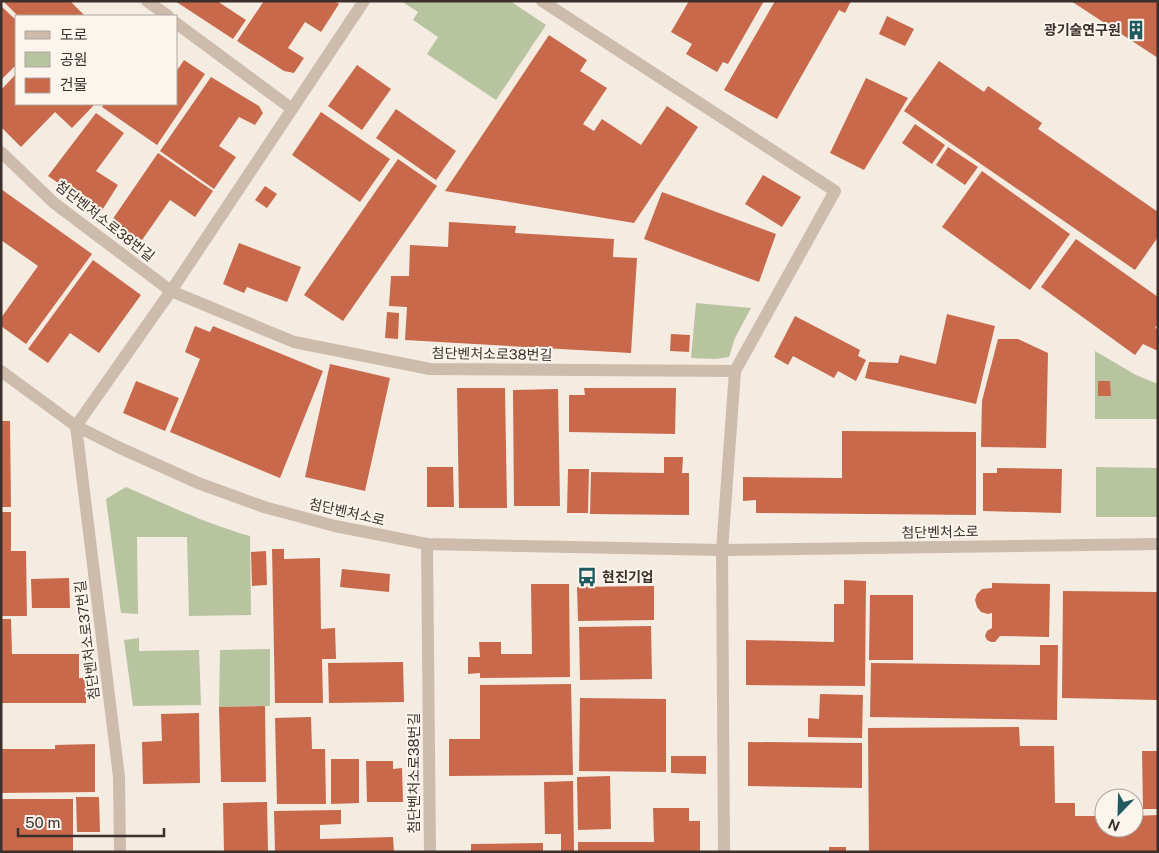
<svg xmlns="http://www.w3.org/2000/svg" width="1159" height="853" font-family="'Public Sans','Noto Sans KR',sans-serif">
	<rect width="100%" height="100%" fill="#f4ebe1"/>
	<g fill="#b8c4a0">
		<path d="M 401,1 L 510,1 L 546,25 L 496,100 L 427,54 L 438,37 L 413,20 L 418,12 Z"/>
		<path d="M 696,303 L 751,308 L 735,338 L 729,357 L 715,359 L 691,358 Z"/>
		<path d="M 1095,351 L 1136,375 L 1158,384 L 1158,419 L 1095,419 Z"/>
		<path d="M 1096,467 L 1158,468 L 1158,516 L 1155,517 L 1096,517 Z"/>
		<path d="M 126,487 C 167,505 207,524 250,536 L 251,615 L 189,616 L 187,537 L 137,537 L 138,614 L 121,613 L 106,499 Z"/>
		<path d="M 139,638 L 139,651 L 199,650 L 201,705 L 133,706 L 124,640 Z"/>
		<path d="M 270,649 L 270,706 L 219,707 L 220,650 Z"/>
	</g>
	<g fill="#c8694b">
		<path d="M 3,1 L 70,1 L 85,16 L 18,16 Z"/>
		<path d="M 175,1 L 217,1 L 246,20 L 233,39 Z"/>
		<path d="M 264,1 L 335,1 L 339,4 L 321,32 L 305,22 L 288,48 L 304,58 L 294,73 L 284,71 L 237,41 Z"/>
		<path d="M 689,1 L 764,1 L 728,64 L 723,62 L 717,72 L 686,54 L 692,44 L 671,32 Z"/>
		<path d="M 775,1 L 851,1 L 845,13 L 839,10 L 777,119 L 724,90 Z"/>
		<path d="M 1071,1 L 1158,1 L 1158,58 Z"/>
		<path d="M 1,6 L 16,20 L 16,65 L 1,80 Z"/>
		<path d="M 887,16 L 914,29 L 905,46 L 879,34 Z"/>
		<path d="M 549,35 L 587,60 L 580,71 L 607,88 L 583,124 L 594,131 L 602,119 L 641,145 L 667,106 L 698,127 L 634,223 L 445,191 Z"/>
		<path d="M 184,60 L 205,74 L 157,145 L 102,107 L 104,104 L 176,104 L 176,72 Z"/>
		<path d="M 939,61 L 984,92 L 988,86 L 1042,123 L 1038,129 L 1158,212 L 1158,237 L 1135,270 L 904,111 Z"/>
		<path d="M 357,65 L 391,89 L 362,130 L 328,106 Z"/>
		<path d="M 16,74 L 16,104 L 93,104 L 94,105 L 72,128 L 55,112 L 21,147 L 1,127 L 1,90 Z"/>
		<path d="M 211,77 L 259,106 L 263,113 L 255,125 L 239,117 L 219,146 L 236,157 L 214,189 L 160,151 Z"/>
		<path d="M 866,78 L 908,98 L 864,170 L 830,153 Z"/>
		<path d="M 396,109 L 456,151 L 436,180 L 376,138 Z"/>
		<path d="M 321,112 L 390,159 L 360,202 L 292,155 Z"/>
		<path d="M 96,113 L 124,133 L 96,171 L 118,185 L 101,212 L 48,176 Z"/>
		<path d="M 915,124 L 945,145 L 932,164 L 902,143 Z"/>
		<path d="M 948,147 L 978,167 L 965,185 L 936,165 Z"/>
		<path d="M 158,153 L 213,191 L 195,217 L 170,200 L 140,243 L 110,223 Z"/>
		<path d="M 398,159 L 437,186 L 343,321 L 304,295 Z"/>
		<path d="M 982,171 L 1070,234 L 1030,290 L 942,227 Z"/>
		<path d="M 763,175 L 801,197 L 782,227 L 745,204 Z"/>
		<path d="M 265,186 L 277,194 L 267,208 L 255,200 Z"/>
		<path d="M 1,189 L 92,254 L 26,344 L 1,326 L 1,318 L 38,266 L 1,240 Z"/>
		<path d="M 662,192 L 776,234 L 759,282 L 644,239 Z"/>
		<path d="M 449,222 L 516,226 L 515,233 L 614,239 L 613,257 L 637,258 L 631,353 L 405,340 L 407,307 L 389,306 L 391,276 L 409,276 L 410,245 L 448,247 Z"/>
		<path d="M 1076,239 L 1158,297 L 1158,323 L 1155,328 L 1158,329 L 1158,351 L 1143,344 L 1135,355 L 1041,287 Z"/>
		<path d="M 239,243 L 301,267 L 287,302 L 247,287 L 244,293 L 223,284 Z"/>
		<path d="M 93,260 L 141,295 L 99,353 L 70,333 L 48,363 L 28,349 Z"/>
		<path d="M 387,312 L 399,313 L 398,339 L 385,338 Z"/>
		<path d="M 947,314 L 995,326 L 976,404 L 865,378 L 869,362 L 898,363 L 900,355 L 936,364 Z"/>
		<path d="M 795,316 L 860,350 L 858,356 L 866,360 L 856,381 L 838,371 L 834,378 L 793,356 L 788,365 L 774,357 Z"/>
		<path d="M 195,326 L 210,332 L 213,326 L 323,371 L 280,478 L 170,432 L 200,359 L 185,352 Z"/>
		<path d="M 671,334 L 690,335 L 689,352 L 670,351 Z"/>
		<path d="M 998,339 L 1018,339 L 1048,353 L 1046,448 L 981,447 L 982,401 Z"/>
		<path d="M 330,364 L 390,378 L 365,491 L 305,477 Z"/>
		<path d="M 136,381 L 179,398 L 165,431 L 123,413 Z"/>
		<path d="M 1098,381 L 1110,381 L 1111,396 L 1098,396 Z"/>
		<path d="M 457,388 L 505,388 L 507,508 L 459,508 Z"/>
		<path d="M 584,388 L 676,388 L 675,434 L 569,432 L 569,395 L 585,395 Z"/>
		<path d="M 558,389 L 560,506 L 514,506 L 513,390 Z"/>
		<path d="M 1,421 L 10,421 L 11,507 L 1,507 Z"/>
		<path d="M 842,431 L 976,432 L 976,515 L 756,513 L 756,500 L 743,501 L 743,477 L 842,478 Z"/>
		<path d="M 664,457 L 683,457 L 682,473 L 689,473 L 689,515 L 590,514 L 591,472 L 664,473 Z"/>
		<path d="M 427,467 L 453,467 L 454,507 L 427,507 Z"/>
		<path d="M 997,468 L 1062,469 L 1061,513 L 983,511 L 983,473 L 997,473 Z"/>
		<path d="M 568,469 L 589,469 L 588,513 L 567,513 Z"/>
		<path d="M 1,512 L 11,512 L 11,551 L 26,551 L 27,616 L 1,616 Z"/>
		<path d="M 272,549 L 284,549 L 284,559 L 320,558 L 321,629 L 335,628 L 336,659 L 322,659 L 323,703 L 275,703 Z"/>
		<path d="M 266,551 L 267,585 L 252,586 L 251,552 Z"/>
		<path d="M 342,569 L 390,574 L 389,592 L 340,587 Z"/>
		<path d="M 69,578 L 70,608 L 32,608 L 31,579 Z"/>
		<path d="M 844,580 L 866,581 L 865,686 L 746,685 L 746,640 L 834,642 L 834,604 L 844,604 Z"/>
		<path d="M 992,583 L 1050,584 L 1049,637 L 1000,636 L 995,642 L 991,642 L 987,640 L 985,636 L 987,631 L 992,628 L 992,613 L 988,614 L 981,612 L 977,607 L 975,600 L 977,594 L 982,589 L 992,588 Z"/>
		<path d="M 531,584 L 569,584 L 570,677 L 480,678 L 480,673 L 468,674 L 468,657 L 480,657 L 479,642 L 501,642 L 501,654 L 532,654 Z"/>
		<path d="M 654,586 L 654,620 L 578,621 L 577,587 Z"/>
		<path d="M 1063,591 L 1158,592 L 1158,700 L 1062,698 Z"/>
		<path d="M 870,595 L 913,595 L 913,660 L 869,660 Z"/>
		<path d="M 1,619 L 11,619 L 12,654 L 79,654 L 79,678 L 86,678 L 86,703 L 1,703 Z"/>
		<path d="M 651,626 L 652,679 L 580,680 L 579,627 Z"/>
		<path d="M 1040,645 L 1058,645 L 1057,720 L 870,717 L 871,663 L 1040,665 Z"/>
		<path d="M 403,662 L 404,702 L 329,703 L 328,663 Z"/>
		<path d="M 571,684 L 573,775 L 449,776 L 449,739 L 480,739 L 480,685 Z"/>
		<path d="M 820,694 L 863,695 L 862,738 L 808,737 L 808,718 L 819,719 Z"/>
		<path d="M 580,698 L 666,699 L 666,772 L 579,771 Z"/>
		<path d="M 265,706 L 266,782 L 221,782 L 219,707 Z"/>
		<path d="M 199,713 L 200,783 L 143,784 L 142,742 L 162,741 L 161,714 Z"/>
		<path d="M 311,717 L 312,749 L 325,749 L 326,804 L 277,804 L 275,718 Z"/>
		<path d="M 1019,727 L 1020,746 L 1054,746 L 1055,803 L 1075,803 L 1075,816 L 1104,816 L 1104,828 L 1134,828 L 1134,816 L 1158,815 L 1158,852 L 869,852 L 868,728 Z"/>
		<path d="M 748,742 L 862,743 L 862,788 L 748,786 Z"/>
		<path d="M 95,744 L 95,792 L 1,793 L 1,749 L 55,749 L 55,745 Z"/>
		<path d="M 1142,751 L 1158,751 L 1158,809 L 1143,809 Z"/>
		<path d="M 671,756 L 706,756 L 706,774 L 671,773 Z"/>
		<path d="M 331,759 L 359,759 L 359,803 L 331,804 Z"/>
		<path d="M 366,761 L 393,761 L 393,769 L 402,768 L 403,802 L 367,802 Z"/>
		<path d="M 610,776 L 611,829 L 578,830 L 577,777 Z"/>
		<path d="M 573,781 L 574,852 L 561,852 L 561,834 L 545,834 L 544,782 Z"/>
		<path d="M 76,797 L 99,797 L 100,832 L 77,832 Z"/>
		<rect x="1" y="799" width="72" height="53"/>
		<path d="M 267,802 L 268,852 L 224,852 L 223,803 Z"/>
		<path d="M 653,808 L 689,808 L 689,821 L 700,821 L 700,852 L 578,852 L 578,842 L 654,842 Z"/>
		<path d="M 341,810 L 341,824 L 320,825 L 320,839 L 393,837 L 394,852 L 275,852 L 274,811 Z"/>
		<path d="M 543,843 L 543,852 L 471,852 L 471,844 Z"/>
		<rect x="829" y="847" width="17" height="5"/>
	</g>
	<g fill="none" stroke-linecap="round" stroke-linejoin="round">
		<g stroke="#cdbbac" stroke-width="12">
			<path d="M 147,1 L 168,16"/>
			<path d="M 542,1 L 835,191 L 735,371 L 722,550 L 724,852"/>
			<path d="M 176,23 L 292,109"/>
			<path d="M 1,152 L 54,203 L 171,291 L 294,342 L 430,369 L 735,371"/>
			<path d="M 427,544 L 430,852"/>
			<path d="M 120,852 L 119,777 L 76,426 L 171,291 L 364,1"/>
		</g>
		<path stroke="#cdbbac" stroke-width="12" d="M 1,371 L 76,426 L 120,448 L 198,483 L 264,507 L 335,526 L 427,544 L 722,550 L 1158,544"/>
	</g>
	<defs>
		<symbol id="building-bare" viewBox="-9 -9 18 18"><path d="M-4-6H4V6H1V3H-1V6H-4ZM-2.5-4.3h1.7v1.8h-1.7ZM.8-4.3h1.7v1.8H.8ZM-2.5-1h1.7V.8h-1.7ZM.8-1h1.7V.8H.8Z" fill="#1f5a5e" stroke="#fbf5ee" stroke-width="2.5" paint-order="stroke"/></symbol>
		<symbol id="bus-bare" viewBox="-9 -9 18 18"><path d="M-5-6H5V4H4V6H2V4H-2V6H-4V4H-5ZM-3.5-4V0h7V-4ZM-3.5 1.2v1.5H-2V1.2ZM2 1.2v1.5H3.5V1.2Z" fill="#1f5a5e" stroke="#fbf5ee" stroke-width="2.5" paint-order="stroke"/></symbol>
	</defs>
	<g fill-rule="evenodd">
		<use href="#building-bare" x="1122" y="16" width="28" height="28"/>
		<use href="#bus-bare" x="573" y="563" width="28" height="28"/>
	</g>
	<g text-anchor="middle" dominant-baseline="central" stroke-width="4" stroke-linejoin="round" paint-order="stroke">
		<g font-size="14" font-weight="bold" fill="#3b302b" stroke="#fbf5ee" text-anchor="end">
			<text x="1121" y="30">광기술연구원</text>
			<text x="602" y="577" text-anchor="start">현진기업</text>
		</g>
		<g font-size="14" fill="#3b302b" stroke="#fbf5ee">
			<text transform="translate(105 221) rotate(38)">첨단벤처소로38번길</text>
			<text transform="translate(492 354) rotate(1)">첨단벤처소로38번길</text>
			<text transform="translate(347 512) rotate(13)">첨단벤처소로</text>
			<text transform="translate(940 532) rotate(-1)">첨단벤처소로</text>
			<text transform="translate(87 640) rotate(-97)">첨단벤처소로37번길</text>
			<text transform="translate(414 773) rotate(-90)">첨단벤처소로38번길</text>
		</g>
	</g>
	<rect width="1159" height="853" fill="none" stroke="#3b302b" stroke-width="5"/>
	<rect x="15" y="15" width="162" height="90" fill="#fbf5ee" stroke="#aea6a0"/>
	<rect x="25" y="31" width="25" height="8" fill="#cdbbac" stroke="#aea6a0"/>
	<text x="60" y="40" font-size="15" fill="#3b302b">도로</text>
	<rect x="25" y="52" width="25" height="15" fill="#b8c4a0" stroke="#aea6a0"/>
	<text x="60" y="65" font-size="15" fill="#3b302b">공원</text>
	<rect x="25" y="78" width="25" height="15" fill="#c8694b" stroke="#aea6a0"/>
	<text x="60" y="90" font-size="15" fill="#3b302b">건물</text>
	<g transform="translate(1119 813) rotate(203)"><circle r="24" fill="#fbf5ee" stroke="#aea6a0"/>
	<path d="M0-4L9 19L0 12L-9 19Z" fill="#1f5a5e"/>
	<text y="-8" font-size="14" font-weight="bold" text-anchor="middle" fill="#3b302b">N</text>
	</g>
	<path d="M18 828v8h146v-8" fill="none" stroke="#3b302b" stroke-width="2.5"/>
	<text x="25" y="828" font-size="15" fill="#3b302b" stroke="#fbf5ee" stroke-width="4" paint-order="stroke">50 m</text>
</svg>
